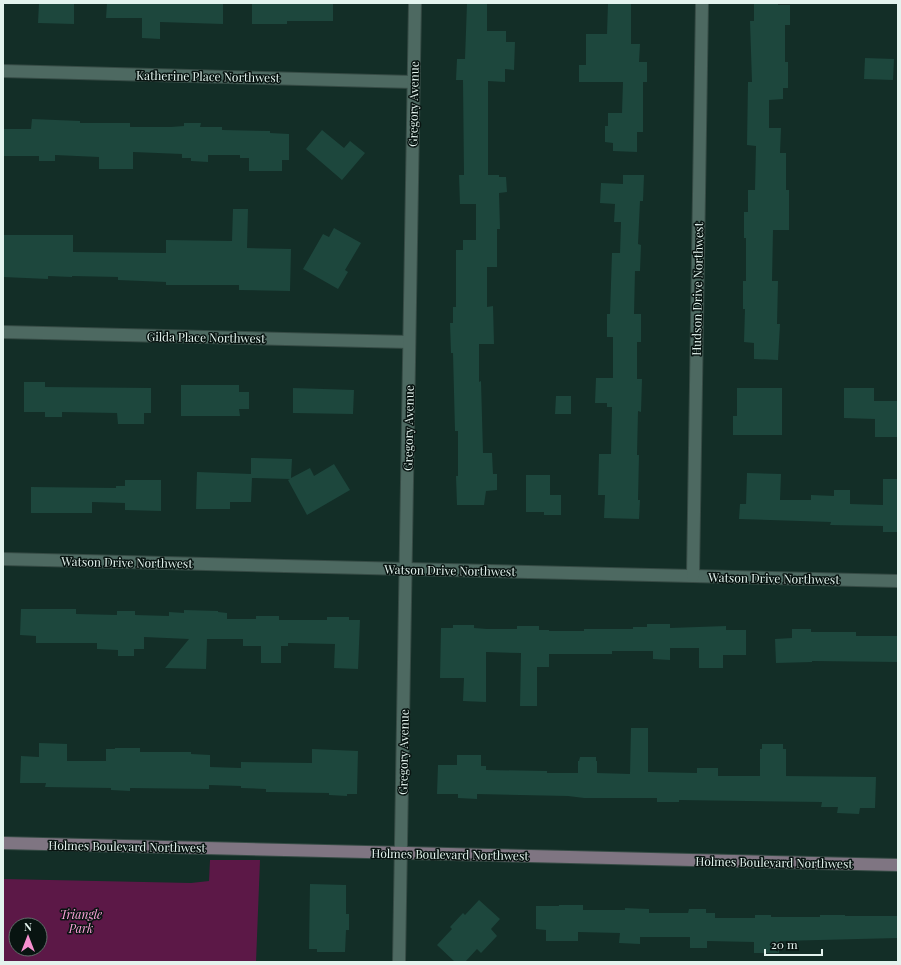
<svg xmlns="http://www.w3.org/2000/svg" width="901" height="965" font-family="'Playfair Display',serif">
	<rect width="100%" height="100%" fill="#132e27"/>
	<path fill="#5c1847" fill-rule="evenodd" d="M 210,860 L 260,860 L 256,962 L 3,962 L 3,879 L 191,883 L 209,881 ZM 16,925 L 40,925 L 40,949 L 16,949 Z"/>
	<g fill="#1d473d">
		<path d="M 39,3 L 74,3 L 74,24 L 38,23 Z"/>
		<path d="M 107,3 L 223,3 L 223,24 L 160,22 L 160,39 L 142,38 L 142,18 L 106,18 Z"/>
		<path d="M 252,3 L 333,3 L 333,21 L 287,21 L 287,24 L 252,24 Z"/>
		<path d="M 467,3 L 487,3 L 487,31 L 506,31 L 506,42 L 515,42 L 514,70 L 505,69 L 505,82 L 488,81 L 488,175 L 499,175 L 499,177 L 506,177 L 507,192 L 499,193 L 500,229 L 497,229 L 497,267 L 487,267 L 487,307 L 493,306 L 494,344 L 479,344 L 479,382 L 481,381 L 483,453 L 492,453 L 493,474 L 497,474 L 497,490 L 486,491 L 484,505 L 457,505 L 456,476 L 458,476 L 458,431 L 455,431 L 453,353 L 451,353 L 450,323 L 453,323 L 453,307 L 456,307 L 456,250 L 463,250 L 463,240 L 476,240 L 476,204 L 460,204 L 459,175 L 464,175 L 463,80 L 456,80 L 457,59 L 465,59 Z"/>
		<path d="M 608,3 L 631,3 L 631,44 L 640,44 L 639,62 L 647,62 L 647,82 L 643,82 L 643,132 L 637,132 L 637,152 L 613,151 L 613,143 L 605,142 L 605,126 L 608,126 L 608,113 L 622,113 L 623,82 L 579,82 L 579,65 L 586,65 L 586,34 L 607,34 Z"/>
		<path d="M 754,3 L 778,3 L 778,5 L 790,5 L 790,25 L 785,25 L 785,62 L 788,62 L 788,88 L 783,88 L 783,99 L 769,100 L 769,128 L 781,128 L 780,153 L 786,153 L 786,190 L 789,190 L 789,230 L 773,230 L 772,281 L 778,281 L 777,324 L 780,324 L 778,360 L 754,359 L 754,343 L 744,342 L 745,309 L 743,309 L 743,281 L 746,281 L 746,238 L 744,238 L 744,212 L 748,212 L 748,190 L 755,190 L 756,146 L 747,145 L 748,82 L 752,82 L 750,21 L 754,21 Z"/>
		<path d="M 865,58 L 894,59 L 893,80 L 864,79 Z"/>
		<path d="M 32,119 L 80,121 L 80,123 L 130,123 L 130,127 L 171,127 L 184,126 L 184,123 L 201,123 L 200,127 L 222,127 L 222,130 L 270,131 L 270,133 L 289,134 L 289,160 L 282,160 L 282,171 L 249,171 L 249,158 L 240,158 L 240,155 L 208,155 L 208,162 L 191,161 L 191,158 L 182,158 L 182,154 L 133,152 L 133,169 L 99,169 L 99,157 L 55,155 L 55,161 L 39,161 L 39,156 L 3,156 L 3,129 L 31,129 Z"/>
		<path d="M 322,130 L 344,148 L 350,141 L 365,153 L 342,180 L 306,149 Z"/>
		<path d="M 623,175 L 644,175 L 643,201 L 640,201 L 638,244 L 641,245 L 640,271 L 635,271 L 634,314 L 641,314 L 641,342 L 637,342 L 637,379 L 642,379 L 641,412 L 638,411 L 637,455 L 639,455 L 638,500 L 640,500 L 639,519 L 604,518 L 605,495 L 598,495 L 599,454 L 611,454 L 612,407 L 607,407 L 607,403 L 595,403 L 596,378 L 613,378 L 613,337 L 607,337 L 607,314 L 610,314 L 612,253 L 620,253 L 621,222 L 614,222 L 615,204 L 600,203 L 601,183 L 623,184 Z"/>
		<path d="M 233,209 L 248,209 L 247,248 L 291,249 L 290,291 L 239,290 L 239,285 L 166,285 L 166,282 L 118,280 L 118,277 L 72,276 L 72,277 L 48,276 L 48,279 L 3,277 L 3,235 L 73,235 L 73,252 L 166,253 L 166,240 L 232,241 Z"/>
		<path d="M 334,228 L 361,243 L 345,270 L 348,272 L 338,289 L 303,269 L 323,234 L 329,237 Z"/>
		<path d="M 24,382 L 45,382 L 45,387 L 151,388 L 151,413 L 144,413 L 144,424 L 118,424 L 117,413 L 62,412 L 62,417 L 45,417 L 45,412 L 24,412 Z"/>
		<path d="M 181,385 L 239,385 L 239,392 L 249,392 L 249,409 L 239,409 L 240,416 L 181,416 Z"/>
		<path d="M 293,388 L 354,390 L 353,414 L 293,413 Z"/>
		<path d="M 737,388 L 782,388 L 782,435 L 733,435 L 733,416 L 737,416 Z"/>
		<path d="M 844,388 L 874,388 L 874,401 L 898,401 L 898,437 L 875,437 L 875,419 L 844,418 Z"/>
		<path d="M 556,396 L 571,396 L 571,414 L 555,414 Z"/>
		<path d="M 251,458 L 292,459 L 291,478 L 310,468 L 314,476 L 334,464 L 350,490 L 307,515 L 288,480 L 290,479 L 252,478 L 251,502 L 230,502 L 230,509 L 196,509 L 197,472 L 251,474 Z"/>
		<path d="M 747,473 L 781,474 L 780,500 L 811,500 L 811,495 L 834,496 L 834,490 L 850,490 L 850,504 L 883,505 L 883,479 L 898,479 L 898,532 L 883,532 L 883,526 L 830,525 L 831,522 L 739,519 L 740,504 L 746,504 Z"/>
		<path d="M 526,475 L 550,475 L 550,495 L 561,495 L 561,515 L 544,515 L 544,512 L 526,512 Z"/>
		<path d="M 125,480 L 161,480 L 161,511 L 125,510 L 125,503 L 92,502 L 92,513 L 31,513 L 31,487 L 116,488 L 116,486 L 125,486 Z"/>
		<path d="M 21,609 L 76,609 L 76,614 L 117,615 L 117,611 L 135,611 L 135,615 L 169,616 L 169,612 L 184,613 L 184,610 L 218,611 L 218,612 L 227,613 L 227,619 L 256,619 L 256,616 L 279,616 L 279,620 L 327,620 L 327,617 L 349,617 L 349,620 L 360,620 L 358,669 L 334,668 L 335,644 L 288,643 L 288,646 L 281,646 L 281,663 L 261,663 L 261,646 L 243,646 L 243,639 L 207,639 L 206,669 L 165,668 L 189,639 L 144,637 L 144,649 L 134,649 L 134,656 L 118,656 L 118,650 L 97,649 L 97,643 L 36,643 L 36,636 L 20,635 Z"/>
		<path d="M 647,624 L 670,624 L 670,628 L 726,626 L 726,630 L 746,630 L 746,655 L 723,655 L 723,668 L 699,668 L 699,648 L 670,648 L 670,660 L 653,659 L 653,651 L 612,651 L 612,654 L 549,654 L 549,667 L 537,667 L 537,706 L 520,706 L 521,653 L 486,652 L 486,702 L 463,701 L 464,678 L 440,678 L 441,628 L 453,628 L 453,625 L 474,625 L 474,628 L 487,629 L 517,629 L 517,626 L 539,626 L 539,630 L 549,630 L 549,631 L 584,631 L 584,629 L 633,629 L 633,627 L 647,627 Z"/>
		<path d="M 792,629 L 811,629 L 811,632 L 856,632 L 856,636 L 898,636 L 898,662 L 812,661 L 812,662 L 776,663 L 775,639 L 792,638 Z"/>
		<path d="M 631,728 L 648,728 L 648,772 L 697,773 L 697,768 L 718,768 L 718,776 L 760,776 L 760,749 L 762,749 L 762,744 L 783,744 L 783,749 L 786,749 L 786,776 L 876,777 L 875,808 L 860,808 L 859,814 L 837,813 L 838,807 L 821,807 L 822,802 L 679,800 L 679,802 L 657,802 L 657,798 L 584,798 L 568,796 L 477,794 L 477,799 L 458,798 L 458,794 L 437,794 L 438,765 L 457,765 L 457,755 L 481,755 L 481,766 L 486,766 L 486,770 L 547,771 L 547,773 L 578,773 L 578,761 L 579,761 L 580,757 L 596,757 L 596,761 L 597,761 L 597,773 L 630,774 Z"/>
		<path d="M 39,743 L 67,744 L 67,761 L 106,761 L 106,749 L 115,749 L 115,748 L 140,748 L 140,752 L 191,752 L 191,754 L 210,755 L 210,767 L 241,768 L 241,762 L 312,763 L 312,749 L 358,751 L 357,794 L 347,794 L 347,796 L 329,795 L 329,793 L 266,792 L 266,789 L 241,788 L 241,786 L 209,785 L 209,789 L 130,788 L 130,791 L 111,790 L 111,788 L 45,787 L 46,783 L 20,783 L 21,756 L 39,757 Z"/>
		<path d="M 310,884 L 346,885 L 346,914 L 349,914 L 349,930 L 346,930 L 345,952 L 317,952 L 317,949 L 309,949 Z"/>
		<path d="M 479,900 L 500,919 L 491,929 L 497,936 L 481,953 L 477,949 L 465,962 L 455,962 L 437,945 L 452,929 L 450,927 L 463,913 L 465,915 Z"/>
		<path d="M 559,905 L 583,905 L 583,910 L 625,910 L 625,908 L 649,909 L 649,913 L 688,913 L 689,909 L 706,909 L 706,913 L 715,913 L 715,918 L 755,918 L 755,915 L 771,915 L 771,917 L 820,917 L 820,915 L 845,915 L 845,916 L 898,916 L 898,938 L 780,941 L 779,953 L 754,953 L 754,942 L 707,941 L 707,948 L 690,948 L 690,937 L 640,937 L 640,944 L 619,943 L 620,933 L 578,932 L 578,941 L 546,941 L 546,930 L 536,929 L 536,906 L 559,906 Z"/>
	</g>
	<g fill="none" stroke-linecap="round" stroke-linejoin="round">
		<defs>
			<g id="street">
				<path d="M 3,71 L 413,82"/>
				<path d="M 3,332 L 409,342"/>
				<path d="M 3,559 L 898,581"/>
				<path d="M 693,576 L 702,3"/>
				<path d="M 399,962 L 415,3"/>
			</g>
			<path id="secondary" d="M 3,843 L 898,865"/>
		</defs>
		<use href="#street" stroke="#364b45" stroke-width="14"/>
		<use href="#secondary" stroke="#364b45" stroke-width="14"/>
		<use href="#street" stroke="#4d6961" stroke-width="12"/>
		<use href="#secondary" stroke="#7f7582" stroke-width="12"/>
	</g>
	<g text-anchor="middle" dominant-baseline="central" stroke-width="3" stroke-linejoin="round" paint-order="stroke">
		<g font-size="12" fill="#e3f3ee" stroke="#081411">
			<text transform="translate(208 76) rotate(1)">Katherine Place Northwest</text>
			<text transform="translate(413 104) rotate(-89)">Gregory Avenue</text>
			<text transform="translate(697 289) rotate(-89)">Hudson Drive Northwest</text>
			<text transform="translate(206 337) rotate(1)">Gilda Place Northwest</text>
			<text transform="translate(408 428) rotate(-89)">Gregory Avenue</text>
			<text transform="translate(127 562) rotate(1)">Watson Drive Northwest</text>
			<text transform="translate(450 570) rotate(1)">Watson Drive Northwest</text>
			<text transform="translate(774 578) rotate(1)">Watson Drive Northwest</text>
			<text transform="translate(403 752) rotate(-89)">Gregory Avenue</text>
			<text transform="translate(127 846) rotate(1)">Holmes Boulevard Northwest</text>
			<text transform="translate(450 854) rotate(1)">Holmes Boulevard Northwest</text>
			<text transform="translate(774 862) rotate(1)">Holmes Boulevard Northwest</text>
		</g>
		<g font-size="12" font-style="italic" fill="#fba2d9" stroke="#081411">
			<text x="81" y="914">Triangle<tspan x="81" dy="14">Park</tspan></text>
		</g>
	</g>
	<rect width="901" height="965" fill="none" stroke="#e3f3ee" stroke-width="8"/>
	<g transform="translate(28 937)"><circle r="19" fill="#081411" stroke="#606d69"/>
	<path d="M0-3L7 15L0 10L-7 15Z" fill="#f690d0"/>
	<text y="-6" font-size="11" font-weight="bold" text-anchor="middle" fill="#e3f3ee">N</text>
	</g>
	<path d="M765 949v6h57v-6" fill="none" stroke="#e3f3ee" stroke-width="2"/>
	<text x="771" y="949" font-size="12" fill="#e3f3ee" stroke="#081411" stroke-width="3" paint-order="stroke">20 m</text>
</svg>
